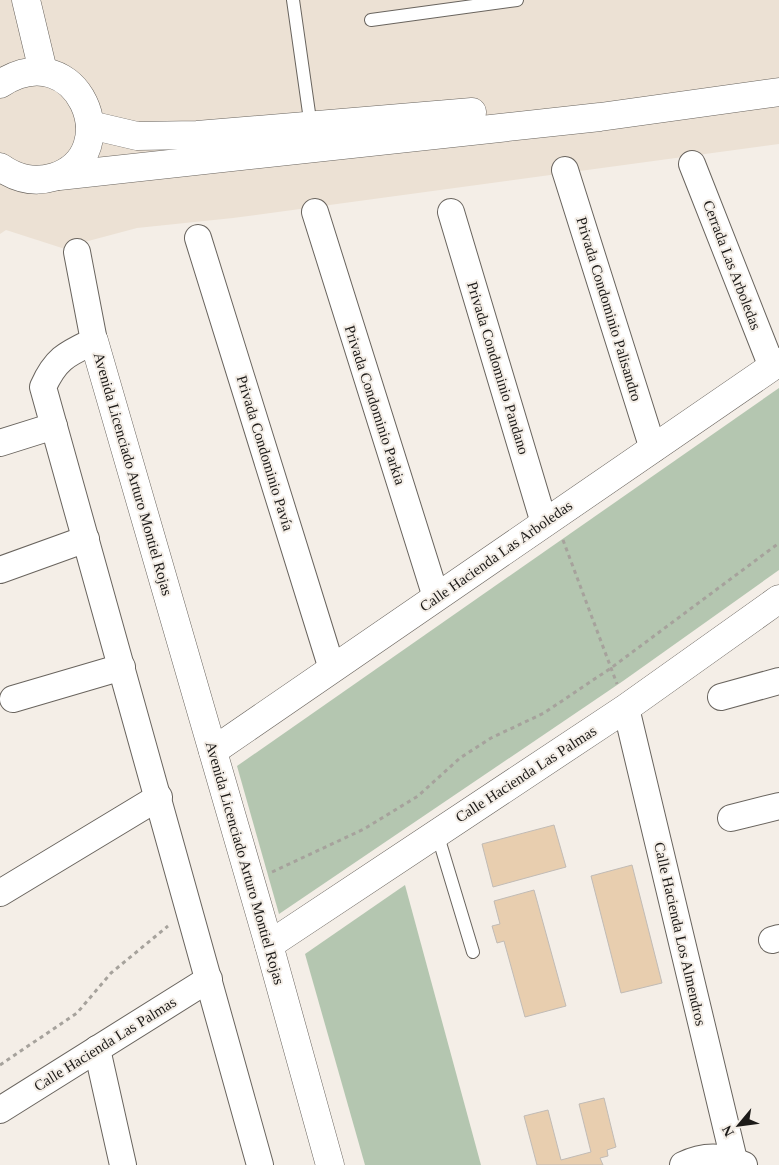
<svg xmlns="http://www.w3.org/2000/svg" width="779" height="1165" font-family="Georgia,serif">
	<rect width="100%" height="100%" fill="#f4eee7"/>
	<path fill="#ece1d4" d="M 0,0 L 779,0 L 779,144 L 233,218 L 137,228 L 62,248 L 6,230 L 0,234 Z"/>
	<g fill="#b4c6b0">
		<path d="M 779,388 L 779,570 L 623,681 L 279,914 L 237,766 Z"/>
		<path d="M 405,885 L 481,1165 L 365,1165 L 305,954 Z"/>
	</g>
	<g fill="#e8ceaf" stroke="#c1bbb5">
		<path d="M 554,825 L 566,867 L 493,887 L 482,844 Z"/>
		<path d="M 632,865 L 662,983 L 621,993 L 591,876 Z"/>
		<path d="M 534,890 L 566,1006 L 525,1017 L 504,941 L 497,943 L 492,926 L 500,924 L 494,901 Z"/>
		<path d="M 604,1098 L 616,1147 L 607,1150 L 608,1156 L 600,1158 L 603,1165 L 537,1165 L 524,1116 L 548,1110 L 561,1160 L 591,1152 L 579,1104 Z"/>
	</g>
	<g fill="none" stroke-linecap="round" stroke-linejoin="round">
		<defs>
			<g id="lane">
				<path d="M 293,0 L 311,127"/>
				<path d="M 371,20 L 517,0"/>
				<path d="M 437,833 L 473,952"/>
			</g>
			<g id="street">
				<path d="M 692,164 L 772,367"/>
				<path d="M 565,170 L 653,449"/>
				<path d="M 315,212 L 436,597"/>
				<path d="M 451,212 L 544,523"/>
				<path d="M 198,238 L 332,669"/>
				<path d="M 77,252 L 94,341 C 67,354 56,358 43,387 L 260,1165"/>
				<path d="M 0,443 L 54,426"/>
				<path d="M 0,570 L 86,539"/>
				<path d="M 721,697 L 779,681"/>
				<path d="M 13,699 L 122,667"/>
				<path d="M 626,708 L 734,1160"/>
				<path d="M 731,818 L 779,806"/>
				<path d="M 0,893 L 159,797"/>
				<path d="M 772,940 L 779,938"/>
				<path d="M 97,1049 L 123,1165"/>
				<path d="M 0,1110 L 209,979"/>
				<path d="M 683,1165 C 703,1155 723,1155 744,1165"/>
			</g>
			<g id="secondary">
				<path d="M 26,0 L 43,71"/>
				<path d="M 0,84 C 78,33 127,154 54,177 C 34,183 17,179 0,167"/>
				<path d="M 90,125 L 137,136 L 197,135 L 472,112"/>
				<path d="M 59,176 L 600,117 L 779,92"/>
				<path d="M 94,341 L 269,945 L 330,1165"/>
				<path d="M 213,751 L 779,362"/>
				<path d="M 269,945 L 626,708 L 779,599"/>
			</g>
		</defs>
		<use href="#lane" stroke="#69645e" stroke-width="14"/>
		<use href="#street" stroke="#69645e" stroke-width="28"/>
		<use href="#secondary" stroke="#69645e" stroke-width="29"/>
		<g stroke="#a6a29c" stroke-width="3" stroke-dasharray="4 4" stroke-linecap="butt">
			<path d="M 563,540 L 617,684"/>
			<path d="M 272,872 L 364,829 L 418,796 L 460,758 L 491,738 L 544,713 L 611,668 L 779,543"/>
			<path d="M 0,1065 L 77,1013 L 111,973 L 168,926"/>
		</g>
		<use href="#lane" stroke="#fff" stroke-width="12"/>
		<use href="#street" stroke="#fff" stroke-width="26"/>
		<use href="#secondary" stroke="#fff" stroke-width="28"/>
	</g>
	<g text-anchor="middle" dominant-baseline="central" stroke-width="4" stroke-linejoin="round" paint-order="stroke">
		<g font-size="15" fill="#1c1a18" stroke="#f4eee7">
			<text transform="translate(732 265) rotate(69)">Cerrada Las Arboledas</text>
			<text transform="translate(609 309) rotate(73)">Privada Condominio Palisandro</text>
			<text transform="translate(498 368) rotate(73)">Privada Condominio Pandano</text>
			<text transform="translate(375 405) rotate(72)">Privada Condominio Parkia</text>
			<text transform="translate(265 453) rotate(73)">Privada Condominio Pavía</text>
			<text transform="translate(133 474) rotate(74)">Avenida Licenciado Arturo Montiel Rojas</text>
			<text transform="translate(496 556) rotate(-35)">Calle Hacienda Las Arboledas</text>
			<text transform="translate(526 774) rotate(-33)">Calle Hacienda Las Palmas</text>
			<text transform="translate(245 863) rotate(74)">Avenida Licenciado Arturo Montiel Rojas</text>
			<text transform="translate(680 934) rotate(77)">Calle Hacienda Los Almendros</text>
			<text transform="translate(105 1044) rotate(-32)">Calle Hacienda Las Palmas</text>
		</g>
	</g>
	<g transform="translate(739 1125) rotate(241)" stroke="#f4eee7" stroke-width="4" paint-order="stroke">
	<path d="M0-4L9 19L0 12L-9 19Z" fill="#1c1a18"/>
	<text y="-8" font-size="14" font-weight="bold" text-anchor="middle" fill="#1c1a18">N</text>
	</g>
</svg>
